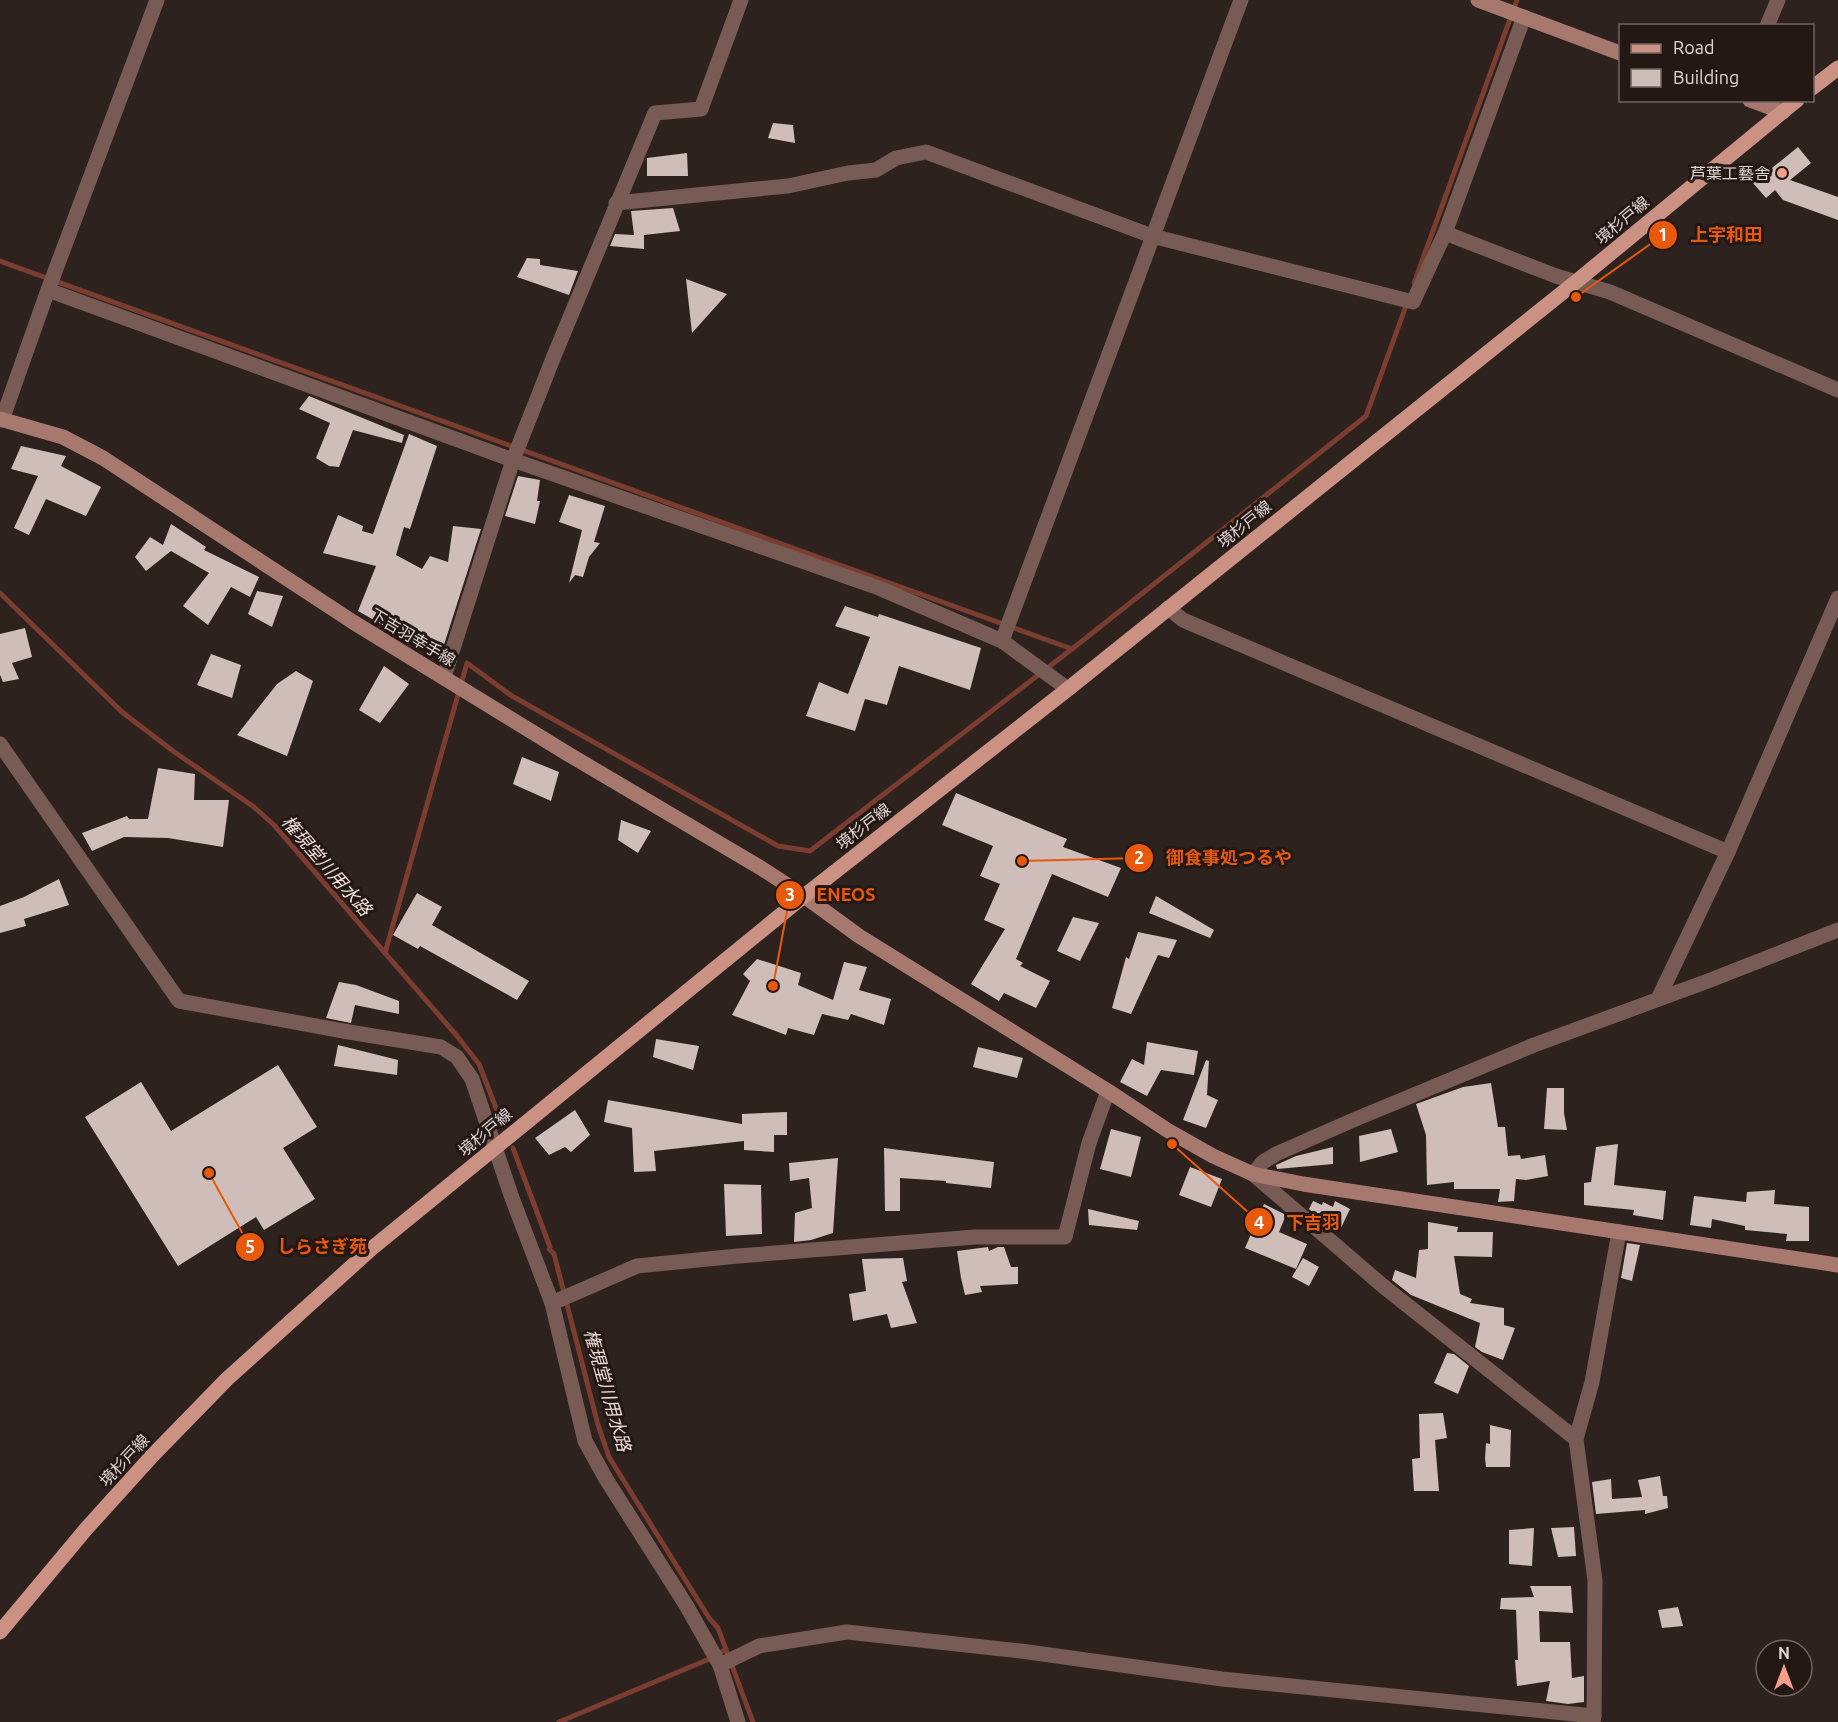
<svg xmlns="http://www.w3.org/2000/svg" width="1838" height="1722" font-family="Ubuntu,'Noto Sans JP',sans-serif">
	<rect width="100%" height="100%" fill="#2e221f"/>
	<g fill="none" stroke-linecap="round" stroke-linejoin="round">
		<g stroke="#7a3d2f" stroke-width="5">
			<path d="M 0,261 L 1072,649"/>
			<path d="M 1414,283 L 1517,0"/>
			<path d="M 0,593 L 122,712 L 173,751 L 254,807 L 274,825 L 457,1036 L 479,1064 L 503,1126"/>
			<path d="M 385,953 L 467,663 L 512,696 L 778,846 L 810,851 L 1072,649 L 1366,416 L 1407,303"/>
			<path d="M 513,1148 L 550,1247 L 549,1249 L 554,1254 L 598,1425 L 609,1457 L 709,1618 L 718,1628 L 753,1722"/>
			<path d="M 559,1722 L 714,1657 L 726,1649"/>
		</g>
	</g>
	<g fill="#cebdb9">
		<path d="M 773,123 L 793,125 L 795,143 L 768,138 Z"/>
		<path d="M 1798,147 L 1811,163 L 1790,180 L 1838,197 L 1838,220 L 1783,200 L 1775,190 L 1766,198 L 1753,183 L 1763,175 L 1757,168 L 1767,172 Z"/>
		<path d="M 687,153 L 688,176 L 647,176 L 647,158 Z"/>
		<path d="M 673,208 L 680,231 L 644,235 L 644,249 L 610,246 L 615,234 L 634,235 L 631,211 Z"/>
		<path d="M 527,258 L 540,259 L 540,265 L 578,271 L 569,295 L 517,277 Z"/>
		<path d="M 686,279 L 727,294 L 692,333 Z"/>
		<path d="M 309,396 L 404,435 L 402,443 L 353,430 L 339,467 L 329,466 L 316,458 L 330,423 L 299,409 Z"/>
		<path d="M 409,434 L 437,446 L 410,529 L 404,527 L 396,555 L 422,569 L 430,556 L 448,562 L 453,526 L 481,529 L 442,651 L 438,656 L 358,611 L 376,566 L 323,553 L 338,515 L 363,526 L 362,531 L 373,534 Z"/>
		<path d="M 21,446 L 66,456 L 61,466 L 101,487 L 86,516 L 46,499 L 29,535 L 14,528 L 38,476 L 11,469 Z"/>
		<path d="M 518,476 L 540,480 L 537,501 L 540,501 L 535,524 L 505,516 Z"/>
		<path d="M 569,495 L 605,506 L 594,542 L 600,543 L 589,557 L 583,577 L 575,575 L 569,583 L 582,530 L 559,522 Z"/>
		<path d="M 171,524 L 206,547 L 204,550 L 259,577 L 250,597 L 231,587 L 208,625 L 183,606 L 209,573 L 171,551 L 146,571 L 135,557 L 150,537 L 163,545 Z"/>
		<path d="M 257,591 L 283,596 L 272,627 L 248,614 Z"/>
		<path d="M 845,606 L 878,617 L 879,614 L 981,648 L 970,690 L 899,666 L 887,705 L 865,699 L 855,731 L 806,716 L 819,682 L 848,694 L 870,637 L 835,626 Z"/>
		<path d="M 25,628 L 32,657 L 12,663 L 19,679 L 3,682 L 0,675 L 0,634 Z"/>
		<path d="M 211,654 L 241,665 L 232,698 L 197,685 Z"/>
		<path d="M 384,666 L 409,684 L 380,723 L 359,710 Z"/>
		<path d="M 296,671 L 313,681 L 287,756 L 237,735 L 277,684 Z"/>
		<path d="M 522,757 L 559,772 L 551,801 L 513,784 Z"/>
		<path d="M 158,768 L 195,774 L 194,800 L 229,800 L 223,847 L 168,838 L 124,837 L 92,851 L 82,833 L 127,816 L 129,819 L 148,819 Z"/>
		<path d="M 956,793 L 1067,839 L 1063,847 L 1121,868 L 1108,897 L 1052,874 L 1016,959 L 1023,963 L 1020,966 L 1050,981 L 1036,1008 L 1004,993 L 999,1001 L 971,984 L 1005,929 L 984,920 L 1000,884 L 980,876 L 993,846 L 942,825 Z"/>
		<path d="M 621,820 L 651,831 L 638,853 L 618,840 Z"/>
		<path d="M 59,879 L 69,905 L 24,919 L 26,926 L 0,933 L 0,906 L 24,897 Z"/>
		<path d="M 417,893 L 442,907 L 432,925 L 529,981 L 517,1000 L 420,946 L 418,949 L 393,935 Z"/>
		<path d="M 1156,896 L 1214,930 L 1210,938 L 1149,913 Z"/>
		<path d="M 1073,917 L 1099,923 L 1080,961 L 1057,951 Z"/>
		<path d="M 1138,932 L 1177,940 L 1169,958 L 1158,955 L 1131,1014 L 1112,1008 L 1126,957 L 1129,959 Z"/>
		<path d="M 757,959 L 801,973 L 798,985 L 833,1000 L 844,962 L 867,967 L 859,990 L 891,999 L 884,1025 L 851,1014 L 848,1020 L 822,1014 L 814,1035 L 788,1028 L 786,1035 L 732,1015 L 750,981 L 743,974 Z"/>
		<path d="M 339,982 L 356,985 L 399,1001 L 399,1014 L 355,1005 L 351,1023 L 326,1018 Z"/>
		<path d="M 656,1039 L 699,1046 L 693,1070 L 653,1057 Z"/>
		<path d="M 1147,1042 L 1198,1051 L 1194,1075 L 1161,1070 L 1147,1096 L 1120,1082 L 1132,1059 L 1144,1065 Z"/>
		<path d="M 338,1045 L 398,1060 L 397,1075 L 334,1066 Z"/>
		<path d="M 978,1047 L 1023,1058 L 1017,1078 L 973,1067 Z"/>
		<path d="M 1206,1060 L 1209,1061 L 1207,1095 L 1218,1100 L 1206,1128 L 1183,1120 Z"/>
		<path d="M 278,1065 L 317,1127 L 283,1148 L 315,1199 L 264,1230 L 256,1217 L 178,1266 L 85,1117 L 141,1082 L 171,1131 Z"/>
		<path d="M 1491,1083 L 1498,1127 L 1505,1127 L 1508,1156 L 1520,1155 L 1521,1159 L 1545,1155 L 1548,1176 L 1526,1180 L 1516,1179 L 1514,1201 L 1498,1202 L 1500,1189 L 1454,1189 L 1454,1182 L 1427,1185 L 1426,1135 L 1416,1104 L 1463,1087 Z"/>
		<path d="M 1547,1088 L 1564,1088 L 1564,1113 L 1567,1130 L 1544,1129 Z"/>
		<path d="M 608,1100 L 742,1124 L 742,1114 L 787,1112 L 787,1135 L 774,1135 L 774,1152 L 744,1150 L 744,1141 L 654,1151 L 656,1171 L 634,1172 L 632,1128 L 604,1122 Z"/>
		<path d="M 575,1110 L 590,1135 L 571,1152 L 565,1147 L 549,1155 L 535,1138 Z"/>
		<path d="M 1111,1129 L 1141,1137 L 1131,1177 L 1100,1169 Z"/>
		<path d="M 1391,1129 L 1398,1152 L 1360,1162 L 1359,1136 Z"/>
		<path d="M 1618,1144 L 1614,1185 L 1666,1191 L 1663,1220 L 1633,1215 L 1634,1210 L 1584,1205 L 1584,1183 L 1591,1182 L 1596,1147 Z"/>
		<path d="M 1333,1147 L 1333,1164 L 1277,1169 L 1276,1165 L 1296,1156 Z"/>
		<path d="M 884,1148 L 994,1162 L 991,1188 L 946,1183 L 946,1181 L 900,1178 L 900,1211 L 885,1211 Z"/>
		<path d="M 838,1158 L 833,1233 L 811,1240 L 794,1242 L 795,1213 L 812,1208 L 809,1178 L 790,1181 L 789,1163 Z"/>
		<path d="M 1190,1167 L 1222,1179 L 1211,1207 L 1179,1195 Z"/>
		<path d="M 724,1184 L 761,1185 L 762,1234 L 726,1236 Z"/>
		<path d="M 1775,1190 L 1774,1204 L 1809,1207 L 1809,1241 L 1786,1241 L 1787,1234 L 1745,1230 L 1745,1226 L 1712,1219 L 1711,1228 L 1690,1225 L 1694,1196 L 1746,1202 L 1747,1192 Z"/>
		<path d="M 1313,1201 L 1322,1205 L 1323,1202 L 1333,1207 L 1335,1201 L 1350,1209 L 1340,1230 L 1325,1223 L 1309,1209 Z"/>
		<path d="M 1264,1204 L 1286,1215 L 1279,1232 L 1307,1244 L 1296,1269 L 1245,1248 Z"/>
		<path d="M 1088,1209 L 1139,1221 L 1137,1230 L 1089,1225 Z"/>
		<path d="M 1428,1222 L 1458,1227 L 1457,1232 L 1493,1232 L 1492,1257 L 1454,1256 L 1460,1294 L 1472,1299 L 1470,1303 L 1504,1308 L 1504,1325 L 1515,1328 L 1503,1360 L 1482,1352 L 1475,1347 L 1480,1323 L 1411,1295 L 1392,1280 L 1395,1270 L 1416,1278 L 1419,1250 L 1428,1249 Z"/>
		<path d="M 1627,1243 L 1640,1245 L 1632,1281 L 1621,1278 Z"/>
		<path d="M 988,1247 L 989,1251 L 998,1247 L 1004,1247 L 1011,1267 L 1018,1267 L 1018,1284 L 980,1286 L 982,1292 L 965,1295 L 961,1278 L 957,1251 Z"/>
		<path d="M 903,1258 L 907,1281 L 902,1282 L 917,1323 L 891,1328 L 887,1314 L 853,1321 L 849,1294 L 866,1291 L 862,1259 Z"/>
		<path d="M 1303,1258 L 1319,1267 L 1309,1286 L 1292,1277 Z"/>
		<path d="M 1447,1353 L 1454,1354 L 1469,1366 L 1458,1394 L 1434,1383 Z"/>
		<path d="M 1443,1413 L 1447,1438 L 1435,1440 L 1439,1491 L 1414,1491 L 1412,1459 L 1420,1458 L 1419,1414 Z"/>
		<path d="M 1490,1425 L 1511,1430 L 1510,1467 L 1486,1467 L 1485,1458 L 1486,1443 L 1490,1444 Z"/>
		<path d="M 1660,1476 L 1663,1496 L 1667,1496 L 1668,1508 L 1645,1514 L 1645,1510 L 1596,1514 L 1592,1482 L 1611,1479 L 1612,1499 L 1642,1497 L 1638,1480 Z"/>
		<path d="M 1574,1527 L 1576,1556 L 1558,1557 L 1551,1528 Z"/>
		<path d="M 1534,1528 L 1532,1566 L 1509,1564 L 1509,1530 Z"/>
		<path d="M 1530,1586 L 1571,1586 L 1573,1613 L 1539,1611 L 1540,1642 L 1570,1642 L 1572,1678 L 1584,1676 L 1584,1702 L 1568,1704 L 1546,1701 L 1550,1681 L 1517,1686 L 1515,1660 L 1518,1660 L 1516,1610 L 1500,1609 L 1501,1598 L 1534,1597 Z"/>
		<path d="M 1678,1607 L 1683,1626 L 1662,1628 L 1658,1610 Z"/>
	</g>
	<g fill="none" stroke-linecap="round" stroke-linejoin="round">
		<g stroke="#785b54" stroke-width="15">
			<path d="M 1767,26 L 1778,0"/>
			<path d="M 616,203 L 788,186 L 848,173 L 876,170 L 896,158 L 926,152 L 1152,236 L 1413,302 L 1445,233 L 1524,17"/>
			<path d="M 1445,233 L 1556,276 L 1610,292 L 1838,390"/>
			<path d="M 48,290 L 513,460 L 879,588 L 1002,641 L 1068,689"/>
			<path d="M 2,420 L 48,290 L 157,0"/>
			<path d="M 1168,608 L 1183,620 L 1728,852"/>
			<path d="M 1002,641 L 1241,0"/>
			<path d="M 444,677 L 513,460 L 554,356 L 655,113 L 701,109 L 741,0"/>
			<path d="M 0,744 L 179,1001 L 349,1032 L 441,1047 L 457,1057 L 472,1079 L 512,1198 L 552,1303 L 585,1441 L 606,1479 L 686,1605 L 720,1665 L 738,1722"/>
			<path d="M 1658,999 L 1728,852 L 1838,598"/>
			<path d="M 552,1303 L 637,1266 L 738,1256 L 975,1237 L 1065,1237 L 1089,1143 L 1108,1091"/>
			<path d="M 1576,1439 L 1383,1286 L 1253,1174 L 1263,1162 L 1276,1154 L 1351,1121 L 1534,1045 L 1708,981 L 1838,930"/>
			<path d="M 720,1665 L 759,1646 L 847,1632 L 1021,1651 L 1222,1679 L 1594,1716"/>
			<path d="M 1593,1722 L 1594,1716 L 1595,1580 L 1576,1439 L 1592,1382 L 1619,1232"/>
		</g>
		<g stroke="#a7796e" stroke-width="15">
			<path d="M 1478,0 L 1620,53"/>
			<path d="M 1750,100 L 1783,112"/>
			<path d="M 0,419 L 63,437 L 103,458 L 353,622 L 568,754 L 761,868 L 804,896 L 859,936 L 1108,1091 L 1167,1130 L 1213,1156 L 1253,1174 L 1303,1184 L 1838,1265"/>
		</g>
		<g stroke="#cb9182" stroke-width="15">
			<path d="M 1812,88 L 1838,68"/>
			<path d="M 0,1632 L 86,1529 L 152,1456 L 227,1379 L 371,1249 L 804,896 L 1068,689 L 1577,281 L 1797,100"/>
		</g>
	</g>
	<circle fill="#f49e89" stroke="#241815" stroke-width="2" cx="1782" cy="173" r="6"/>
	<g text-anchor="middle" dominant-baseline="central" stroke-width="6" stroke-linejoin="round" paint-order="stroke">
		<g font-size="16" fill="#e0d7d5" stroke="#241815" text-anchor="end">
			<text x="1770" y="173">芦葉工藝舎</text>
		</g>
		<g font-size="16" fill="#e0d7d5" stroke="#241815">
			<text transform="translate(1622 220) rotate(-40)">境杉戸線</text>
			<text transform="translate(1244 524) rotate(-39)">境杉戸線</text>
			<text transform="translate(413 637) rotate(31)">下吉羽幸手線</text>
			<text transform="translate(863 826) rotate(-38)">境杉戸線</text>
			<text transform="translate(485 1132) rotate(-40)">境杉戸線</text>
			<text transform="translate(124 1460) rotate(-47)">境杉戸線</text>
		</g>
		<g font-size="18" font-style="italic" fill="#f1ddd8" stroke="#241815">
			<text transform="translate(327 865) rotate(49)">権現堂川用水路</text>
			<text transform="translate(608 1390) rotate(74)">権現堂川用水路</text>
		</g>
	</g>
	<path fill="none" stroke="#e8590c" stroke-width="2" d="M1576 297L1663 235M1022 861L1139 858M773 986L790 895M1172 1144L1259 1222M209 1173L250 1247"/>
	<g fill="#e8590c" stroke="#241815" stroke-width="2">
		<circle cx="1576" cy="297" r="6"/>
		<circle cx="1022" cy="861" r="6"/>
		<circle cx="773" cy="986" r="6"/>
		<circle cx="1172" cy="1144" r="6"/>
		<circle cx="209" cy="1173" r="6"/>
		<circle cx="1663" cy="235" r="15"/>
		<circle cx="1139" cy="858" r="15"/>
		<circle cx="790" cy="895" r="15"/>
		<circle cx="1259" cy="1222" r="15"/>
		<circle cx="250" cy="1247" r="15"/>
	</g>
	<g font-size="18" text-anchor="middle" font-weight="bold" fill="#fff">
		<text x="1663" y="241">1</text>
		<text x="1139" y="864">2</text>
		<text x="790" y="901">3</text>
		<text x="1259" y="1229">4</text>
		<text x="250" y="1253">5</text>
	</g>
	<g font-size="18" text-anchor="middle" font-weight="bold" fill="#e8590c" stroke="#241815" stroke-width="6" stroke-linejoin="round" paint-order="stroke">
		<text x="1726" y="241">上宇和田</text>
		<text x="1229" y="864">御食事処つるや</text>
		<text x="846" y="901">ENEOS</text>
		<text x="1313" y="1229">下吉羽</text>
		<text x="322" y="1253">しらさぎ苑</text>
	</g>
	<rect x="1619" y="24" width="195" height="78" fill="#241815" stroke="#6f6462" stroke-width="1.5"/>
	<rect x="1631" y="44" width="30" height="9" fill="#cb9182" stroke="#6f6462" stroke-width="1.5"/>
	<text x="1673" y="54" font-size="18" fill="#e0d7d5">Road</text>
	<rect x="1631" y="69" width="30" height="18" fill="#cebdb9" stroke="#6f6462" stroke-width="1.5"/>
	<text x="1673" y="84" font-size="18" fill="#e0d7d5">Building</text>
	<g transform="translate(1784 1668)"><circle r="28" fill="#241815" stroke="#6f6462" stroke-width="1.5"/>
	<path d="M0-4.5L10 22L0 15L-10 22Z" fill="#f49e89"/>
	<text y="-9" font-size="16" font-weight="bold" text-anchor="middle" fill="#e0d7d5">N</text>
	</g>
</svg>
